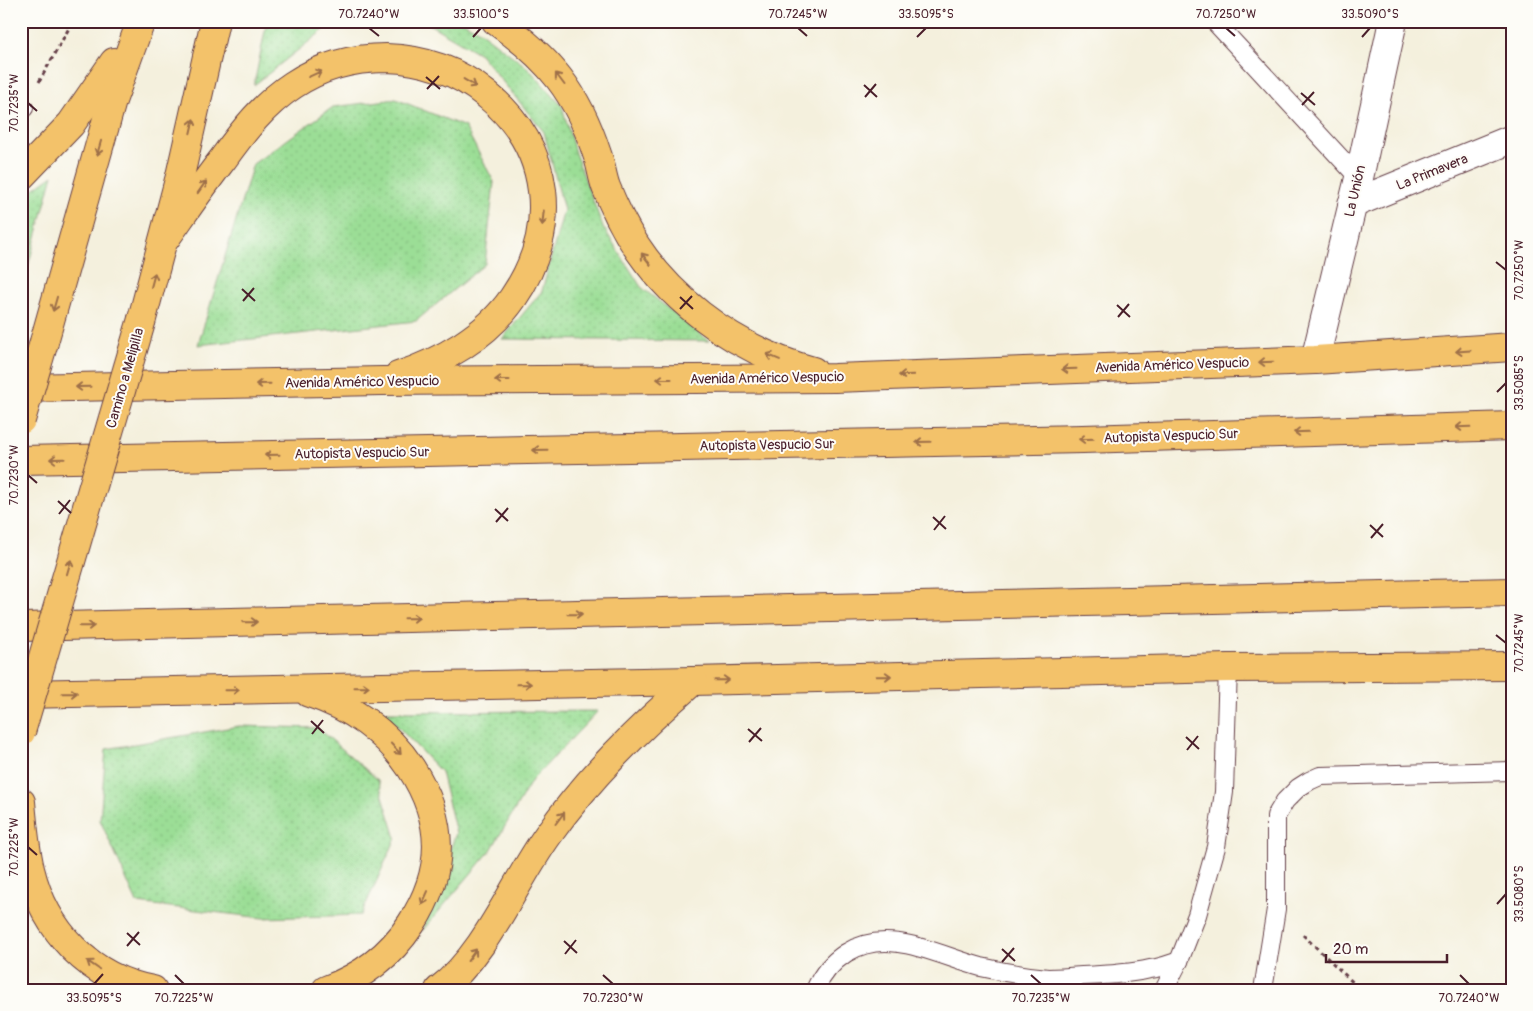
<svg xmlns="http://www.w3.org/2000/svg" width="1533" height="1011" font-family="Pangolin,sans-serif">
	<defs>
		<pattern id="grass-dots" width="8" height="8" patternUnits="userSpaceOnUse" patternTransform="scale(1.25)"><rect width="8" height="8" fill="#9bde96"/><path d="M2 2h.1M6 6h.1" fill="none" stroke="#87be81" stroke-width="1.8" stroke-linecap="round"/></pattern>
	</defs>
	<rect width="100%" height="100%" fill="#fdfcf7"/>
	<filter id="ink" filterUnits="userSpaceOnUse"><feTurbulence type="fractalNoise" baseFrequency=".02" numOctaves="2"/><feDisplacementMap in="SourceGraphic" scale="10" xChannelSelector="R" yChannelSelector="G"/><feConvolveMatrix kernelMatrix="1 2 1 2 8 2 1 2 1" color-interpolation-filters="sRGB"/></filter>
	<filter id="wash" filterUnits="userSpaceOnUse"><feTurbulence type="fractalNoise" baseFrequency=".0096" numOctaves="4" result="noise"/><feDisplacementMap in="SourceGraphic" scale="20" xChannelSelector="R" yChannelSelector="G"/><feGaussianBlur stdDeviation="1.12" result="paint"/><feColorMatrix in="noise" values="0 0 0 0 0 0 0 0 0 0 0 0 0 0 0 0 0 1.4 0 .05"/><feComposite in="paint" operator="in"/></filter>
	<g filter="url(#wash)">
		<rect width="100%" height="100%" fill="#f4f0dd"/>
		<g fill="url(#grass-dots)" stroke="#727e60">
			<path d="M 267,21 L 335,21 L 254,85 Z"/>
			<path d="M 342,21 L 462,21 L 481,32 L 528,68 L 562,106 L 575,153 L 603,227 L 641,287 L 709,341 L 502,339 L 542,291 L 564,210 L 544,132 L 480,54 L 427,23 Z"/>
			<path d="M 396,99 L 465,127 L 494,182 L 485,264 L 416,321 L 198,345 L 253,164 L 333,107 Z"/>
			<path d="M 53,175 L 21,292 L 21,198 Z"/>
			<path d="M 598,711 L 532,780 L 491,850 L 422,931 L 456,833 L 441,772 L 384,712 Z"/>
			<path d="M 239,726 L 318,728 L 378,780 L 396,838 L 361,915 L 263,918 L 137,903 L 100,820 L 106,749 Z"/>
		</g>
	</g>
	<g filter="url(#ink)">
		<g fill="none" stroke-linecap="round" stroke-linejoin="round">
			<defs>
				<g id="lane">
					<path d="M 1214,21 L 1359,178"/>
					<path d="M 21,108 L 24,108"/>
					<path d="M 815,990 C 822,974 832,962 846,953 C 889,926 938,956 981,967 C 1003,972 1026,976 1048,978 C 1059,978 1071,977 1082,976 C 1105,975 1128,974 1150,969 C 1160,968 1170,964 1179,961"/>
					<path d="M 1164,990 L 1179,961 L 1197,915 L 1216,847 L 1224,792 L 1228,668"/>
					<path d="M 1263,990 L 1276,909 L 1276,816 L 1285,801 L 1298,788 L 1309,781 L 1320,776 L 1512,771"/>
				</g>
				<g id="street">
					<path d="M 1352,204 L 1512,139"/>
					<path d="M 1315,360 L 1359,178 L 1393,21"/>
				</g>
				<g id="primary">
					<path d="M 496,21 C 549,58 577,92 597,154 C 601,164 602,176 606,187 C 610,197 615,208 620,218 C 658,294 732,349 813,371"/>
					<path d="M 21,176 L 71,124 L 114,62"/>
					<path d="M 163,242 C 183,214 202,186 223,159 C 243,131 264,104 293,85 C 320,67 353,58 386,58 C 423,59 458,71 487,95 C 552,147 560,230 513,298 C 487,336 441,362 398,376"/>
					<path d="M 142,319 L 180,176 L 215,21"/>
					<path d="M 44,342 L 112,101 L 141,21"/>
					<path d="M 21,388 L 382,381 L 835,378 L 1315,360 L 1512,347"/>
					<path d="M 309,693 C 350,706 387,732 411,768 C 445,821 446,870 411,924 C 390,956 362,977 326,990"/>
					<path d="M 21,694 L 693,681 L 1228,668 L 1512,666"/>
					<path d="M 21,802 C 23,825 25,847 30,869 C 45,931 90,979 153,990"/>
					<path d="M 439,990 C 487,953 513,884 548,835 C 589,777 639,728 693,681"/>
				</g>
				<g id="highway">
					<path d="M 21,460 L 1083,439 L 1512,426"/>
					<path d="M 21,627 L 1512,592"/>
				</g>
			</defs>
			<use href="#lane" stroke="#643e46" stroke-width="20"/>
			<use href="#street" stroke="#643e46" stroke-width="30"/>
			<use href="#primary" stroke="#643e46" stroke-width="30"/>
			<use href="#highway" stroke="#643e46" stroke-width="30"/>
			<g stroke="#643e46" stroke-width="3" stroke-dasharray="4 4" stroke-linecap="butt">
				<path d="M 39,82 L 73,21"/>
				<path d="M 1303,935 L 1361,990"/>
			</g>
			<use href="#lane" stroke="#fff" stroke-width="18"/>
			<use href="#street" stroke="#fff" stroke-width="28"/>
			<use href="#primary" stroke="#f3c26a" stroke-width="28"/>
			<use href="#highway" stroke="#f3c26a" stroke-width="28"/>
			<defs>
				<g id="primary-bridge">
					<path d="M 21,420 L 44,342"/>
					<path d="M 21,732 L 142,319"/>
				</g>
			</defs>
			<use href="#primary-bridge" stroke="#643e46" stroke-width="30" stroke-linecap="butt"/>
			<use href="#primary-bridge" stroke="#f3c26a" stroke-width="28"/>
		</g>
		<defs><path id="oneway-shaft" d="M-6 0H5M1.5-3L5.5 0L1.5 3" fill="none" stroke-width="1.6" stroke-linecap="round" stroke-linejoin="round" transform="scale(1.25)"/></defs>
		<g stroke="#9e704a">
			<use href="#oneway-shaft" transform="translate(315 74) rotate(-24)"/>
			<use href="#oneway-shaft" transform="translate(560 79) rotate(-127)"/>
			<use href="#oneway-shaft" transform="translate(470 83) rotate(31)"/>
			<use href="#oneway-shaft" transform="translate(192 126) rotate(-77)"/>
			<use href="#oneway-shaft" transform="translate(99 148) rotate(106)"/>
			<use href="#oneway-shaft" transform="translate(202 187) rotate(-55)"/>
			<use href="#oneway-shaft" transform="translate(543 218) rotate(96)"/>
			<use href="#oneway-shaft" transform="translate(646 259) rotate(-128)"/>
			<use href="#oneway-shaft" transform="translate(153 280) rotate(-75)"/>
			<use href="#oneway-shaft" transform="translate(55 304) rotate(106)"/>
			<use href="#oneway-shaft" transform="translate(1463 351) rotate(176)"/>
			<use href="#oneway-shaft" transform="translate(773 357) rotate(-157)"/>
			<use href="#oneway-shaft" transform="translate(1266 362) rotate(178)"/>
			<use href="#oneway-shaft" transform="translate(1069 369) rotate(178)"/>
			<use href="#oneway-shaft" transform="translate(906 375) rotate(178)"/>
			<use href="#oneway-shaft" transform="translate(664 379) rotate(180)"/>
			<use href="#oneway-shaft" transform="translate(502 380) rotate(180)"/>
			<use href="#oneway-shaft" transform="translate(263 384) rotate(179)"/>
			<use href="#oneway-shaft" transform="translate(83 387) rotate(179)"/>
			<use href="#oneway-shaft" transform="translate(1463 427) rotate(178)"/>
			<use href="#oneway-shaft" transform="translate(1301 432) rotate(178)"/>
			<use href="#oneway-shaft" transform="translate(1086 439) rotate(178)"/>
			<use href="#oneway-shaft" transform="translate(923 442) rotate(179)"/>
			<use href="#oneway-shaft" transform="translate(540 450) rotate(179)"/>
			<use href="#oneway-shaft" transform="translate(272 455) rotate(179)"/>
			<use href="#oneway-shaft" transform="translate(57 459) rotate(179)"/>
			<use href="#oneway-shaft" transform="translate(69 567) rotate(-74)"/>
			<use href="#oneway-shaft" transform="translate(575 614) rotate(-1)"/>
			<use href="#oneway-shaft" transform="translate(412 618) rotate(-1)"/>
			<use href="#oneway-shaft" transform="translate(250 622) rotate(-1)"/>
			<use href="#oneway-shaft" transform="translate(87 626) rotate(-1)"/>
			<use href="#oneway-shaft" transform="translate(884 676) rotate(-1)"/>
			<use href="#oneway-shaft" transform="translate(722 680) rotate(-1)"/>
			<use href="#oneway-shaft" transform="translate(524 684) rotate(-1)"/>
			<use href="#oneway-shaft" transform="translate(362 687) rotate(-1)"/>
			<use href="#oneway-shaft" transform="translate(232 690) rotate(-1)"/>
			<use href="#oneway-shaft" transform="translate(70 693) rotate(-1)"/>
			<use href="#oneway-shaft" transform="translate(396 749) rotate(47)"/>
			<use href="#oneway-shaft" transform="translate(560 818) rotate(-53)"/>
			<use href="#oneway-shaft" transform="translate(425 898) rotate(114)"/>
			<use href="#oneway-shaft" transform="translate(472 955) rotate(-54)"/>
			<use href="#oneway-shaft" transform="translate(93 965) rotate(-145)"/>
		</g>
	</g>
	<path fill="none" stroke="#4a1f2b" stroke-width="2" d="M 369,28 L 379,36M 798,28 L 807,36M 1226,28 L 1235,36M 473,37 L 481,28M 917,37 L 926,28M 1362,37 L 1370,28M 426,77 L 440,89M 864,85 L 877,97M 427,89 L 439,76M 1301,93 L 1315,105M 865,97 L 876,84M 28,103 L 37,111M 1302,105 L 1314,92M 1496,262 L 1506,270M 242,289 L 255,301M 680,297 L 693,309M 243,301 L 254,288M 1117,305 L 1130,317M 680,309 L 692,296M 1118,317 L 1129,304M 1497,392 L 1506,383M 28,475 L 37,483M 58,501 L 71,513M 495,509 L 508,521M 59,514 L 70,500M 933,517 L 946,529M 496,522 L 508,508M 1370,525 L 1383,537M 934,530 L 945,516M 1371,538 L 1383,524M 1496,635 L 1506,643M 311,721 L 324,733M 748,729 L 762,741M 312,734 L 323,720M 1186,737 L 1199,749M 749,742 L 761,728M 1187,750 L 1198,736M 28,847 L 37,855M 1497,904 L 1506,894M 127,933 L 140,945M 564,941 L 577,953M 127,946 L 139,932M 1002,949 L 1015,961M 565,954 L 576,940M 1002,962 L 1014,948M 175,975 L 184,984M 603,975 L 613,984M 1031,975 L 1041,984M 1460,975 L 1469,984M 94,984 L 103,974"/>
	<g text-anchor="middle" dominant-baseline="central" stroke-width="4" stroke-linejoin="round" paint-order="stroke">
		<g font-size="14" fill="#4a1f2b" stroke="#fdfcf7">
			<text transform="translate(1432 172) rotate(-22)">La Primavera</text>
			<text transform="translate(1355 191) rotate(-77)">La Unión</text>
			<text transform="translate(1172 365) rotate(-2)">Avenida Américo Vespucio</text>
			<text transform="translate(125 378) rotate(-74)">Camino a Melipilla</text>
			<text transform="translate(767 378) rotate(-1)">Avenida Américo Vespucio</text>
			<text transform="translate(362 382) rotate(-1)">Avenida Américo Vespucio</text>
			<text transform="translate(1171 436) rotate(-2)">Autopista Vespucio Sur</text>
			<text transform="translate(767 445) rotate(-1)">Autopista Vespucio Sur</text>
			<text transform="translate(362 453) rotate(-1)">Autopista Vespucio Sur</text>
		</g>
	</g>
	<rect width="1533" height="1011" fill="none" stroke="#fdfcf7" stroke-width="55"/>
	<path d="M1326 954v8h121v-8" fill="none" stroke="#4a1f2b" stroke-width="2.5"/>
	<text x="1333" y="954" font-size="15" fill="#4a1f2b" stroke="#fdfcf7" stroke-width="4" paint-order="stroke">20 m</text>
	<rect x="28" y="28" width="1478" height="956" fill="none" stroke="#4a1f2b" stroke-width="2"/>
	<g font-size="12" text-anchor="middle" fill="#4a1f2b">
		<text x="369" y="18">70.7240°W</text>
		<text x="481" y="18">33.5100°S</text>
		<text x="798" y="18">70.7245°W</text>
		<text x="926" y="18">33.5095°S</text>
		<text x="1226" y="18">70.7250°W</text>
		<text x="1370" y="18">33.5090°S</text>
		<text transform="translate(14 103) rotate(-90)" y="4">70.7235°W</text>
		<text transform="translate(1519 270) rotate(-90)" y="4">70.7250°W</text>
		<text transform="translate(1519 383) rotate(-90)" y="4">33.5085°S</text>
		<text transform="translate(14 475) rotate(-90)" y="4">70.7230°W</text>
		<text transform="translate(1519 643) rotate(-90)" y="4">70.7245°W</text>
		<text transform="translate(14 847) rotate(-90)" y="4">70.7225°W</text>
		<text transform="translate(1519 894) rotate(-90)" y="4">33.5080°S</text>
		<text x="94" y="1002">33.5095°S</text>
		<text x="184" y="1002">70.7225°W</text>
		<text x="613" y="1002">70.7230°W</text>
		<text x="1041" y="1002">70.7235°W</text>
		<text x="1469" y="1002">70.7240°W</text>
	</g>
</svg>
